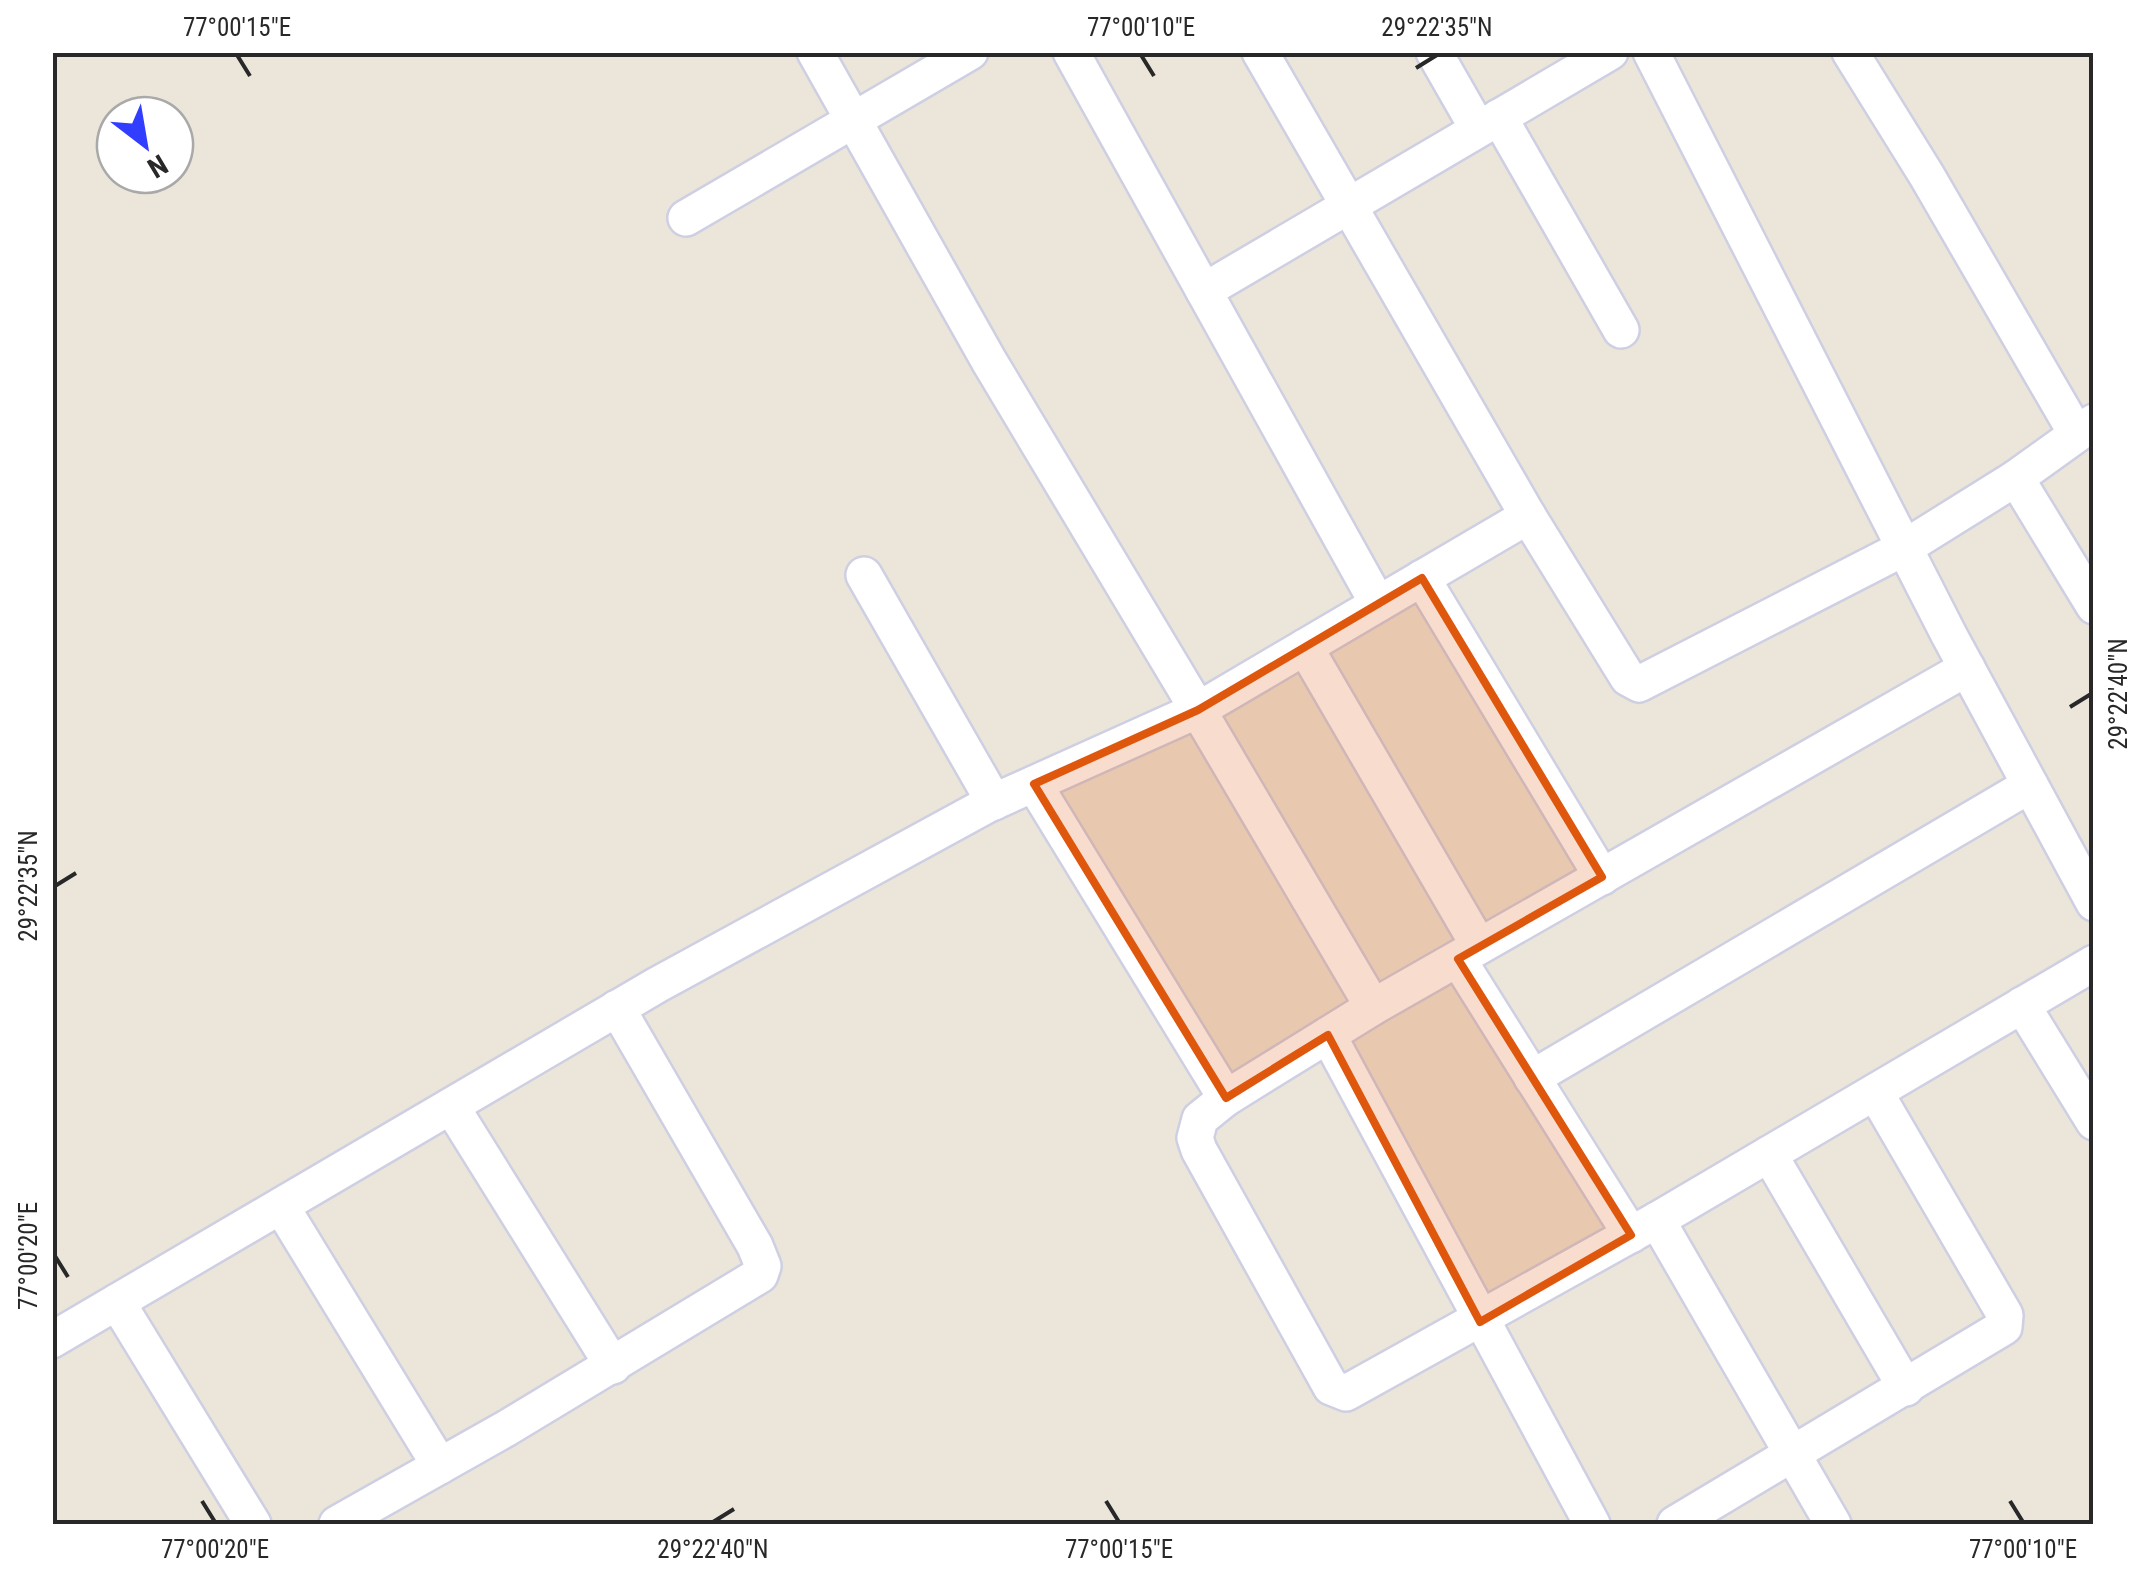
<svg xmlns="http://www.w3.org/2000/svg" width="2146" height="1577" font-family="'Roboto Condensed',sans-serif">
	<rect width="100%" height="100%" fill="#ebe6d9"/>
	<g fill="none" stroke-linecap="round" stroke-linejoin="round">
		<defs>
			<g id="street">
				<path d="M 1071,52 L 1378,604 L 1528,516 L 1260,52"/>
				<path d="M 1434,52 L 1478,129"/>
				<path d="M 1651,52 L 1949,635 L 2094,903"/>
				<path d="M 1850,52 L 1927,176 L 2076,433"/>
				<path d="M 1499,117 L 1621,330"/>
				<path d="M 686,218 L 970,52"/>
				<path d="M 1204,291 L 1610,52"/>
				<path d="M 2094,422 L 2016,478 L 2094,606"/>
				<path d="M 1528,516 L 1628,678 L 1639,684 L 1904,548 L 2016,478"/>
				<path d="M 864,575 L 994,802"/>
				<path d="M 1422,578 L 1602,877"/>
				<path d="M 1305,647 L 1479,946"/>
				<path d="M 1967,668 L 1373,1007 L 1226,1098 L 1200,1119 L 1195,1138 L 1199,1150 L 1331,1387 L 1346,1393 L 1657,1220 L 2094,963"/>
				<path d="M 1034,784 L 1226,1098"/>
				<path d="M 1458,959 L 1631,1235"/>
				<path d="M 2022,1005 L 2094,1122"/>
				<path d="M 1373,1007 L 1198,710 L 1378,604"/>
				<path d="M 1328,1035 L 1592,1524"/>
				<path d="M 1532,1078 L 2030,785"/>
				<path d="M 451,1106 L 613,1366"/>
				<path d="M 1769,1154 L 1906,1388"/>
				<path d="M 281,1206 L 440,1466"/>
				<path d="M 1657,1220 L 1833,1524"/>
				<path d="M 117,1302 L 253,1524"/>
				<path d="M 52,1340 L 657,985 L 989,804 L 1198,710 L 989,361 L 815,52"/>
				<path d="M 337,1524 L 507,1428 L 760,1275 L 763,1266 L 755,1246 L 617,1008"/>
				<path d="M 1675,1524 L 2004,1327 L 2005,1315 L 1875,1092"/>
			</g>
		</defs>
		<use href="#street" stroke="#cecfe2" stroke-width="40"/>
		<use href="#street" stroke="#fff" stroke-width="35"/>
	</g>
	<path fill="#de570d" fill-opacity="0.2" stroke="#de570d" stroke-width="8" stroke-linejoin="round" d="M 1422,578 L 1602,877 L 1458,959 L 1631,1235 L 1480,1322 L 1328,1035 L 1226,1098 L 1034,784 L 1198,710 Z"/>
	<path fill="none" stroke="#282828" stroke-width="4" d="M 237,55 L 250,76M 1141,55 L 1154,76M 1416,68 L 1437,55M 2070,707 L 2091,694M 55,886 L 76,873M 55,1256 L 68,1277M 202,1501 L 215,1522M 1106,1501 L 1119,1522M 2010,1501 L 2023,1522M 713,1522 L 734,1509"/>
	<rect width="2146" height="1577" fill="none" stroke="#ffffff" stroke-width="110"/>
	<g transform="translate(145 145) rotate(149)"><circle r="48" fill="#ffffff" stroke="#a9a9a9" stroke-width="2.5"/>
	<path d="M0-8L18 38L0 25L-18 38Z" fill="#323eff"/>
	<text y="-15" font-size="28" font-weight="bold" text-anchor="middle" fill="#282828">N</text>
	</g>
	<rect x="55" y="55" width="2036" height="1467" fill="none" stroke="#282828" stroke-width="4"/>
	<g font-size="25" text-anchor="middle" fill="#282828">
		<text x="237" y="36">77°00'15"E</text>
		<text x="1141" y="36">77°00'10"E</text>
		<text x="1437" y="36">29°22'35"N</text>
		<text transform="translate(2118 694) rotate(-90)" y="9">29°22'40"N</text>
		<text transform="translate(28 886) rotate(-90)" y="9">29°22'35"N</text>
		<text transform="translate(28 1256) rotate(-90)" y="9">77°00'20"E</text>
		<text x="215" y="1558">77°00'20"E</text>
		<text x="713" y="1558">29°22'40"N</text>
		<text x="1119" y="1558">77°00'15"E</text>
		<text x="2023" y="1558">77°00'10"E</text>
	</g>
</svg>
